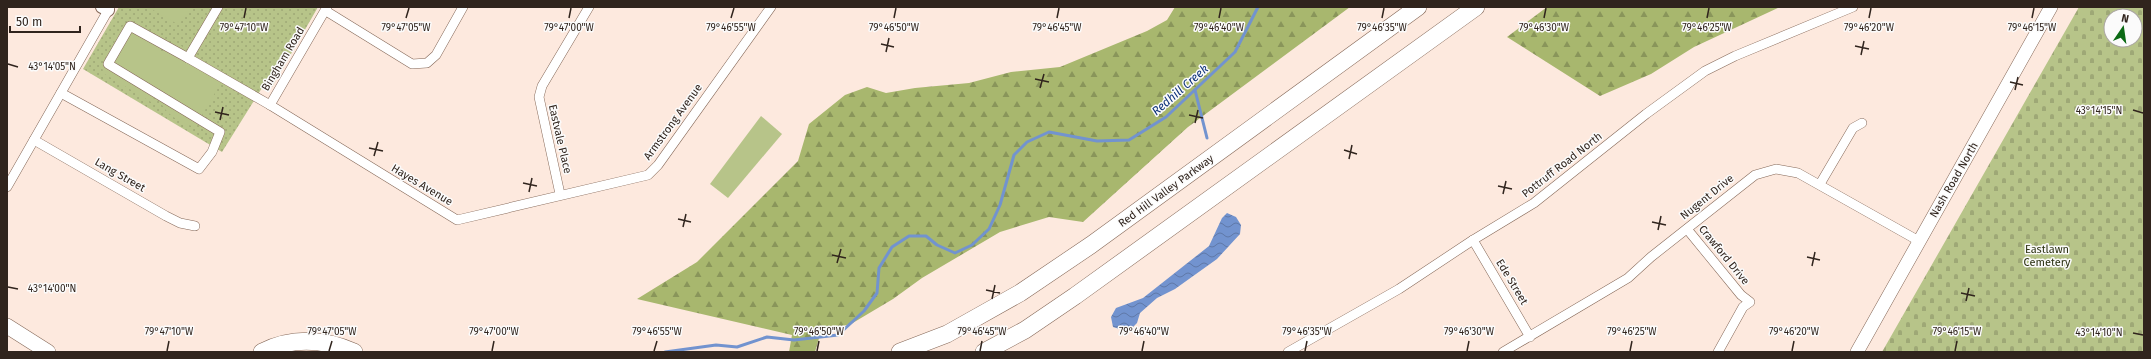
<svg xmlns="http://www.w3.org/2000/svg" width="2151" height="359" font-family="'Fira Sans',sans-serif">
	<defs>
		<pattern id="grass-dots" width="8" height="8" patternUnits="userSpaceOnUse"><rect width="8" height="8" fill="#b7c489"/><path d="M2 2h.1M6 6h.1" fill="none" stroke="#9ea876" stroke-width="1.8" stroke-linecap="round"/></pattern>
		<pattern id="forest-firs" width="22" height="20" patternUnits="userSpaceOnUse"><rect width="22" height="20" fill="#a8b76e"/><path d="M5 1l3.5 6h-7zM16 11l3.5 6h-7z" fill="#89955a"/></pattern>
		<pattern id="cemetery-stones" width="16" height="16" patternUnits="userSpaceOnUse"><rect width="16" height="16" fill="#b7c489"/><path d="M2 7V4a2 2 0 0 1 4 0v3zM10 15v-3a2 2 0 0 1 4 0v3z" fill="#9ea876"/></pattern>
		<pattern id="water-waves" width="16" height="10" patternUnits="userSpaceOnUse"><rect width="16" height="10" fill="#7293cf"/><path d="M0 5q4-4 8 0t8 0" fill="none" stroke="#5e78a7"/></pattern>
	</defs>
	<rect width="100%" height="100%" fill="#fde9de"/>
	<path fill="url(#grass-dots)" d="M 119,7 L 318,7 L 272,87 L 265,83 L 222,152 L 83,69 Z"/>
	<g fill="url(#forest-firs)">
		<path d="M 1175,7 L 1350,7 L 1188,127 L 1083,222 L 1049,217 L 1000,232 L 922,278 L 893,299 L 851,324 L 821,331 L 815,352 L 789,352 L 792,335 L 637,299 L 697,262 L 798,161 L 809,124 L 845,95 L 867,87 L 886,93 L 915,88 L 969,83 L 1011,72 L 1060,67 L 1147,31 L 1167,20 Z"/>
		<path d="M 1547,7 L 1780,7 L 1694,47 L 1651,74 L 1600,96 L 1507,37 Z"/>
	</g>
	<path fill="url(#cemetery-stones)" fill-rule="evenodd" d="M 2079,7 L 2144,7 L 2144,352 L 1882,352 ZM 2111,16 L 2135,16 L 2135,40 L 2111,40 Z"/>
	<g fill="#b7c489">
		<path d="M 148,7 L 190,7 L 179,25 Z"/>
		<path d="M 124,24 C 140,31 155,38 161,55 L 174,41 L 220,73 L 222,81 L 195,127 C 178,122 163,113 157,94 L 151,102 L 103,73 L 102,65 Z"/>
		<path d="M 761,116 L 782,134 L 728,198 L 710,184 Z"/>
	</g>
	<path fill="url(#water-waves)" d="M 1227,213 L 1236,217 L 1241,225 L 1240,234 L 1217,259 L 1175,289 L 1157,298 L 1140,313 L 1137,323 L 1133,327 L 1123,330 L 1113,327 L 1111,317 L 1116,308 L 1143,298 L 1209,246 L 1222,218 Z"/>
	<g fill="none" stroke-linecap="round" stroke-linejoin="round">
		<g stroke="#7293cf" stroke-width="3">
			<path d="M 1195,90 L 1207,138"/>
			<path d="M 665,352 L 716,345 L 737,347 L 767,337 L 794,340 L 838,335 L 864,311 L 877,293 L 879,268 L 892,247 L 909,236 L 926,236 L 937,245 L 955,253 L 972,245 L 989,229 L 1000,205 L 1014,155 L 1027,142 L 1049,132 L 1097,141 L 1129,140 L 1166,117 L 1235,52 L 1258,7"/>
		</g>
		<defs>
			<g id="minor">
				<path d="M 218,7 L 188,58 L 270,105"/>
				<path d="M 327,7 L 270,105 L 457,220 L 648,175 L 658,165 L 771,7"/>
				<path d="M 326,11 L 412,64 L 427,63 L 436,55 L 463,7"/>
				<path d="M 61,93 L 199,169 L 212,152 L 220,132 L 108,64 L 130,26 L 188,58"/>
				<path d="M 34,140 L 166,216 L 180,223 L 195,226"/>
				<path d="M 1820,184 L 1853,128 L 1862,123"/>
				<path d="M 7,187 L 110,7"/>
				<path d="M 560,194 L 539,97 L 542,86 L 589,7"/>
				<path d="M 1687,229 L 1741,295 L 1750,302 L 1743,307 L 1718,352"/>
				<path d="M 1473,240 L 1530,337"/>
				<path d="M 1288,352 L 1399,289 L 1473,240 L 1534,203 L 1646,114 L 1705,71 L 1735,56 L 1853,7"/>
				<path d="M 1503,352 L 1628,278 L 1651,257 L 1755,175 L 1776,169 L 1798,173 L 1919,241"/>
			</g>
			<path id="tertiary" d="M 102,7 L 108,10"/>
			<path id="secondary" d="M 1857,352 L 2051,7"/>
			<path id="primary" d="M 7,326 L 48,352"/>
			<g id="motorway">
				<path d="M 262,352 C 292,337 324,339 354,352"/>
				<path d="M 900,352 L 947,334 L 1020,293 L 1091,245 L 1418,7"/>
				<path d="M 984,352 L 1025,330 L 1075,296 L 1476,7"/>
			</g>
		</defs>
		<use href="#minor" stroke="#856858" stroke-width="10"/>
		<use href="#tertiary" stroke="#856858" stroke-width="14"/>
		<use href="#secondary" stroke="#856858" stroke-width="14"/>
		<use href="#primary" stroke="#856858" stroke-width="16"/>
		<use href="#motorway" stroke="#856858" stroke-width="18"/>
		<use href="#minor" stroke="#fff" stroke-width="9"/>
		<use href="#tertiary" stroke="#fff" stroke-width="12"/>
		<use href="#secondary" stroke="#fff" stroke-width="13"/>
		<use href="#primary" stroke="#fff" stroke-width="15"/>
		<use href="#motorway" stroke="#fff" stroke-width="17"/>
	</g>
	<path fill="none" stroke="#30241d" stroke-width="1.5" d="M 244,18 L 246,8M 406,18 L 409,8M 569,18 L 571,8M 731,18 L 734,8M 894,18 L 896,8M 1057,18 L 1059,8M 1219,18 L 1221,8M 1382,18 L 1384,8M 1544,18 L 1546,8M 1707,18 L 1709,8M 1869,18 L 1871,8M 2032,18 L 2034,8M 881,44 L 894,47M 1855,46 L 1869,49M 886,52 L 889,38M 1861,55 L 1864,41M 8,64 L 18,67M 1035,79 L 1049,82M 2010,82 L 2023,85M 1040,88 L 1044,74M 2015,90 L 2018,77M 2133,110 L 2143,113M 215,112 L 229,115M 1189,115 L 1203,118M 220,120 L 223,107M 1195,123 L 1198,110M 369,148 L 383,151M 1344,150 L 1357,154M 374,156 L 378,142M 1349,159 L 1352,145M 523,183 L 537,186M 1498,186 L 1512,189M 529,192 L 532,178M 1503,194 L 1506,181M 678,219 L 691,222M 1652,222 L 1666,225M 683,227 L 686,214M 1658,230 L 1661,216M 832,255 L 846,258M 1807,257 L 1820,260M 837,263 L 841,249M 1812,266 L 1815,252M 8,287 L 18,289M 986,290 L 1000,293M 1961,293 L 1975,296M 992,299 L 995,285M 1966,301 L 1969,288M 2133,333 L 2143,335M 167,351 L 169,341M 329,351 L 332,341M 492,351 L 494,341M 654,351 L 657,341M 817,351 L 819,341M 980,351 L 982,341M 1142,351 L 1144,341M 1305,351 L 1307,341M 1467,351 L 1469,341M 1630,351 L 1632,341M 1792,351 L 1794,341M 1955,351 L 1957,341"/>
	<g text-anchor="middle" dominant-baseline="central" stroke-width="3" stroke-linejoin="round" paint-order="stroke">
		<g font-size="11" fill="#30241d" stroke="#fbfbfb">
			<text transform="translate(283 59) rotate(-59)">Bingham Road</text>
			<text transform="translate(673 122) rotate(-54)">Armstrong Avenue</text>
			<text transform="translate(560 139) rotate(77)">Eastvale Place</text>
			<text transform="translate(1562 165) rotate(-38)">Pottruff Road North</text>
			<text transform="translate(120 175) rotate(30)">Lang Street</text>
			<text transform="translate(1954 180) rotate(-60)">Nash Road North</text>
			<text transform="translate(422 185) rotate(31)">Hayes Avenue</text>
			<text transform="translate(1166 191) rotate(-36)">Red Hill Valley Parkway</text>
			<text transform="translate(1707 197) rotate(-39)">Nugent Drive</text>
			<text transform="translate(1724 255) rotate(51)">Crawford Drive</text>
			<text transform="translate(1512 282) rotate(59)">Ede Street</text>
		</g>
		<g font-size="11" fill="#292f0f" stroke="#fbfbfb">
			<text x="2047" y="249">Eastlawn<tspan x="2047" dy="13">Cemetery</tspan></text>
		</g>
		<g font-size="12" font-style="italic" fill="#0d3279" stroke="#fbfbfb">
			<text transform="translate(1180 90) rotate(-41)">Redhill Creek</text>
		</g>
	</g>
	<g font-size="10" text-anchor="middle" fill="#30241d" stroke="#fbfbfb" stroke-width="3" stroke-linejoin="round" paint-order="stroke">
		<text x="244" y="31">79°47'10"W</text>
		<text x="406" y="31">79°47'05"W</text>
		<text x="569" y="31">79°47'00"W</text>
		<text x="731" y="31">79°46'55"W</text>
		<text x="894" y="31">79°46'50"W</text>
		<text x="1057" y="31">79°46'45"W</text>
		<text x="1219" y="31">79°46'40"W</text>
		<text x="1382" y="31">79°46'35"W</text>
		<text x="1544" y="31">79°46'30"W</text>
		<text x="1707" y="31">79°46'25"W</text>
		<text x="1869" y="31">79°46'20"W</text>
		<text x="2032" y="31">79°46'15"W</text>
		<text x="52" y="70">43°14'05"N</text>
		<text x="2099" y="114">43°14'15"N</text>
		<text x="52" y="292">43°14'00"N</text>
		<text x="169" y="335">79°47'10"W</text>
		<text x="332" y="335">79°47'05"W</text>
		<text x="494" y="335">79°47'00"W</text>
		<text x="657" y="335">79°46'55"W</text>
		<text x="819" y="335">79°46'50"W</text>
		<text x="982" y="335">79°46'45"W</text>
		<text x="1144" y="335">79°46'40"W</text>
		<text x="1307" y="335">79°46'35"W</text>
		<text x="1469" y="335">79°46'30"W</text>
		<text x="1632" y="335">79°46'25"W</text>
		<text x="1794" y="335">79°46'20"W</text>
		<text x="1957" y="335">79°46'15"W</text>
		<text x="2099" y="336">43°14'10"N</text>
	</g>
	<rect width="2151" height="359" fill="none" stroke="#30241d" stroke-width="16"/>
	<g transform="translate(2123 28) rotate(13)"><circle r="19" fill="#fbfbfb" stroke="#aaa5a2"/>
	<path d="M0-3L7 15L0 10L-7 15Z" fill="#0b6a15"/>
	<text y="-6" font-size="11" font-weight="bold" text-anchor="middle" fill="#30241d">N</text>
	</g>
	<path d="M10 26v6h70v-6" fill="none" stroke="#30241d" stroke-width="2"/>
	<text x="16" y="26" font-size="12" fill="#30241d" stroke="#fbfbfb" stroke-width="3" paint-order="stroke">50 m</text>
</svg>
